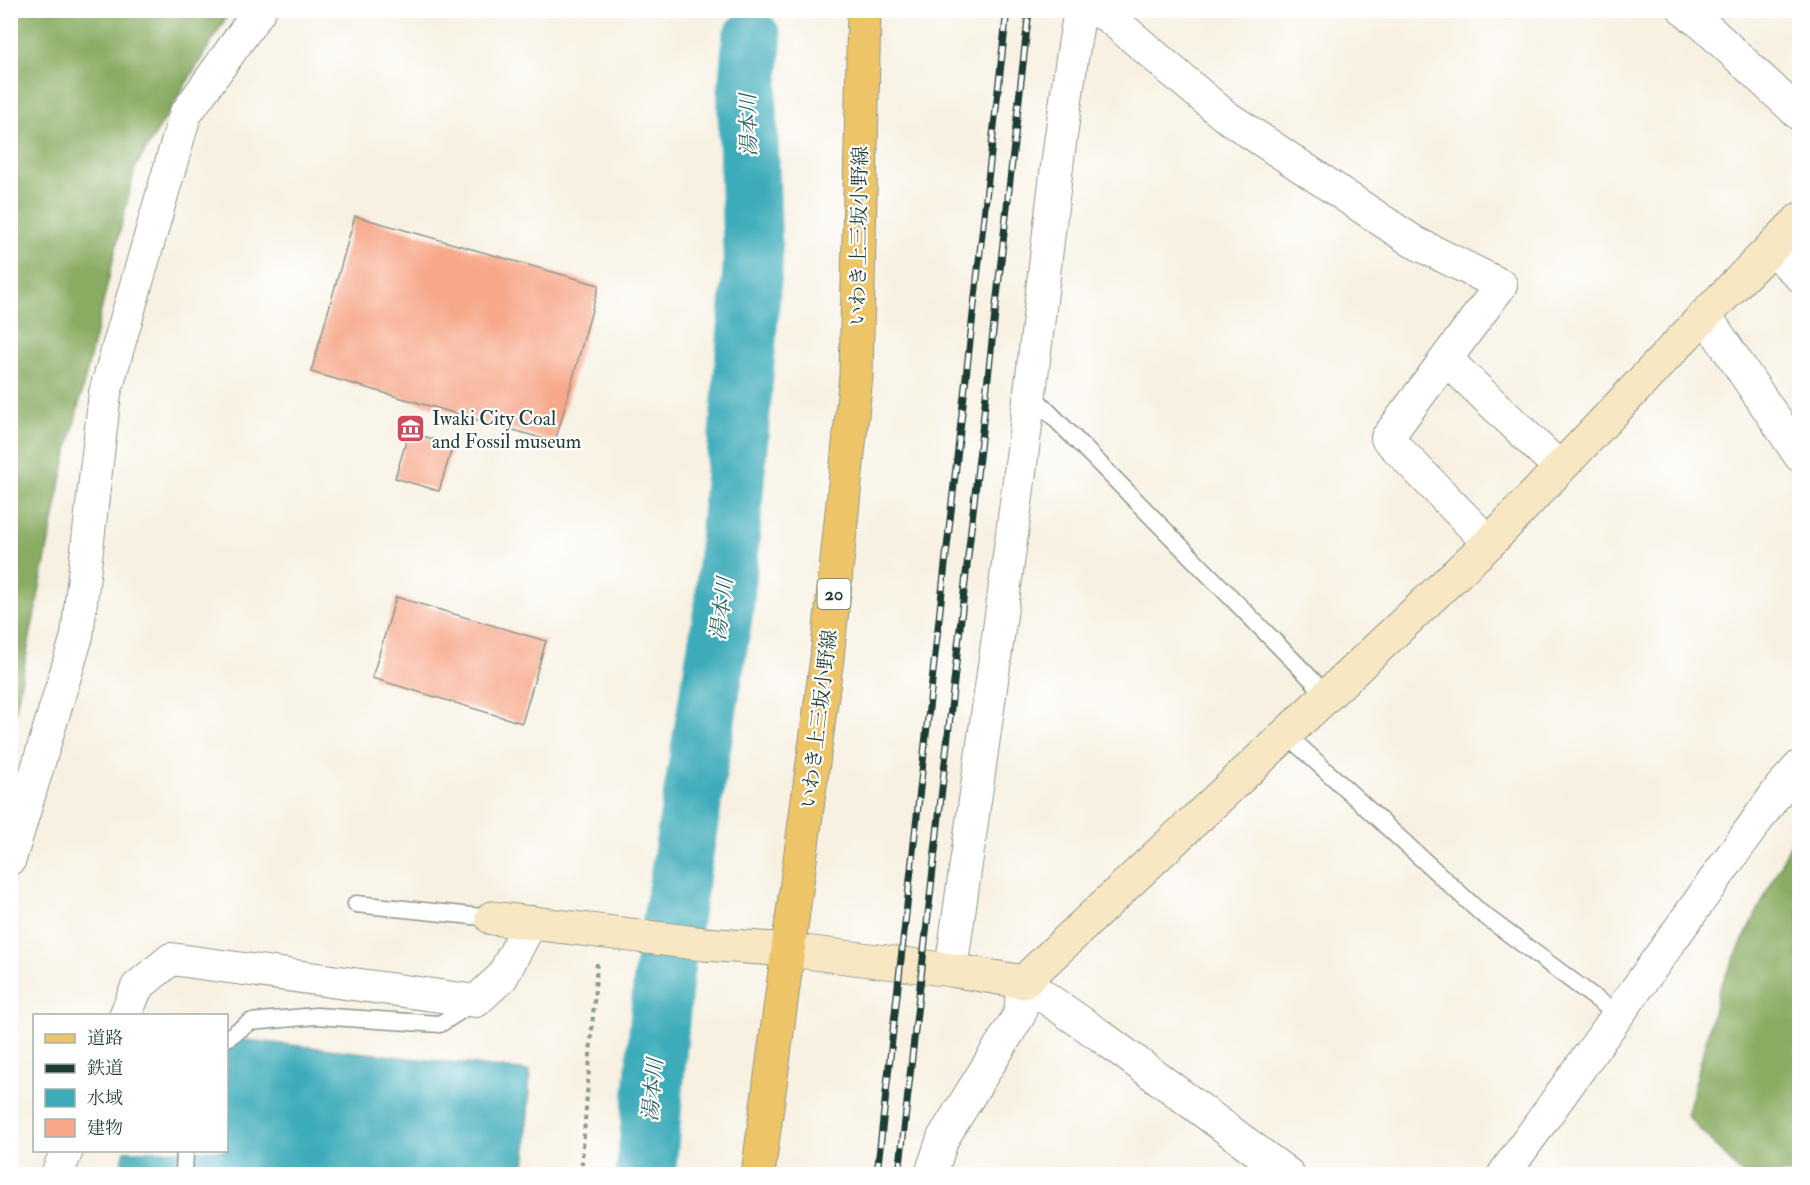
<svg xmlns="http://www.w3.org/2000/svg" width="1810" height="1185" font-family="'IM FELL Double Pica','Noto Serif JP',serif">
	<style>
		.forest { fill: #89ac62; stroke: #54744b; stroke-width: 1.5 }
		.water { fill: #3dacba; stroke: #2e7477; stroke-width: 1.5 }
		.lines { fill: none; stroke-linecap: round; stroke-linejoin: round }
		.stream { stroke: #3dacba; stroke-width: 10 }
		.river { stroke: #3dacba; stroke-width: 60 }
		.building { fill: #f7a88a }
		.lane-casing { stroke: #8c978b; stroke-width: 19 }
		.street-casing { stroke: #8c978b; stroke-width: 34 }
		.secondary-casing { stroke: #8c978b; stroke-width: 35 }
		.primary-casing { stroke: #8c978b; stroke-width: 35 }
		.path { stroke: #8c978b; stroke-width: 4; stroke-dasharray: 4.5 4.5; stroke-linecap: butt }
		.lane { stroke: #fff; stroke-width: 16 }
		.street { stroke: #fff; stroke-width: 32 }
		.secondary { stroke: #f8e7c3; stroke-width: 33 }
		.primary { stroke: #eec469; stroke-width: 33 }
		.rail-casing { stroke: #1f3d34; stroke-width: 7 }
		.rail { stroke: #fff; stroke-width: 4.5; stroke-dasharray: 14; stroke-linecap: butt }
		.labels { text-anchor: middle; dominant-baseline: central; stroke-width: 4.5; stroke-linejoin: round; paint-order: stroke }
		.shield { fill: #fff; stroke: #627771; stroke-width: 1.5 }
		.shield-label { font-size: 18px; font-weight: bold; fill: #1f3d34 }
		.street-label { font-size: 20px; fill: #1f3d34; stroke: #fff }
		.poi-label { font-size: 20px; fill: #1f3d34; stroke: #fff; text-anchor: start }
		.water-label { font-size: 21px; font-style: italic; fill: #2a6463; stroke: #fff }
	</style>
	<rect width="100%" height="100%" fill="#fff"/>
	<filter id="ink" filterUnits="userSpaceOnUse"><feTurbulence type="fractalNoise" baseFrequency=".0167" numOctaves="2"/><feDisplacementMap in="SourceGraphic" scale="12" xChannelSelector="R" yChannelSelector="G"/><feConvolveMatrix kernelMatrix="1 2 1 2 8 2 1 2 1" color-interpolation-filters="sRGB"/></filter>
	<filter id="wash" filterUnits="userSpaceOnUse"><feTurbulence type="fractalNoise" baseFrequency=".008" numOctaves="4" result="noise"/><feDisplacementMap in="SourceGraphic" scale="24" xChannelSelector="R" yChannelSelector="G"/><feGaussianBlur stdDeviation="1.35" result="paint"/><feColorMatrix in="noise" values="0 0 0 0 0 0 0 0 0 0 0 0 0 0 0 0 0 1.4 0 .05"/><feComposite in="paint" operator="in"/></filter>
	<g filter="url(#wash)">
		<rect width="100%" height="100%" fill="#f8f1e2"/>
		<path class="forest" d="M 11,11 L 230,11 L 135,168 L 63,471 L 13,723 L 11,724 Z
			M 1799,832 L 1799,1174 L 1742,1174 L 1687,1116 L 1719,989 L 1796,833 Z"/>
		<path class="water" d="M 227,1038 L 530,1071 L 525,1174 L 119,1174 L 125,1151 L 226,1150 Z"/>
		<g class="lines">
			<path class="stream" d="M 628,1101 L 652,1099"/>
			<path class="river" d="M 646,1174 L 664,972 L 724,607 L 753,263 L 747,98 L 752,40"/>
		</g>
		<g id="blocks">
			<path class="building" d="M 355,216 L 599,285 L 555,442 L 311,372 Z
				M 409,432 L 453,445 L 439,491 L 395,478 Z
				M 396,597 L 546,641 L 522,723 L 372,678 Z"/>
		</g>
	</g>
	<g filter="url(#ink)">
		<use href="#blocks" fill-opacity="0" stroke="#8c978b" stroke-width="1.5"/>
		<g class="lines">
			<defs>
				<path id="lane" d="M 1030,393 L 1327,695
					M 1286,734 L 1481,913 L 1618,1015
					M 356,904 L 492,918
					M 226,1039 L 250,1022 L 316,1016 L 440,1024 L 473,1003
					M 184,1174 L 185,1150"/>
				<path id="street" d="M 1095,10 L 1109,17 L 1224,115 L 1414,242 L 1501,285 L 1387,438 L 1489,543
					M 1684,10 L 1705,26 L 1800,115
					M 1771,248 L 1800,276
					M 1705,315 L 1800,456
					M 1446,359 L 1560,468
					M 10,859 L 77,636 L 105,393 L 185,115 L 260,10
					M 951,970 C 978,777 1007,585 1030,392 C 1046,264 1058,137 1080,10
					M 125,1016 L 137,987 L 171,959 L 476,1001 L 502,977 L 531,922
					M 57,1174 L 67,1150
					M 931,1174 L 943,1138 L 1020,1014 L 1023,982 L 1101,1036 L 1288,1174
					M 1504,1174 L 1781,787 L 1800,766"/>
				<path id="secondary" d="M 492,918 L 704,944 L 789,950 L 951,970 L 1023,982 L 1489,543 L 1705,315 L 1800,219"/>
				<path id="primary" d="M 758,1174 L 827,658 L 856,376 L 864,10"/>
			</defs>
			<use href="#lane" class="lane-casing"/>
			<use href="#street" class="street-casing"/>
			<use href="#secondary" class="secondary-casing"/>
			<use href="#primary" class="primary-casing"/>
			<path class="path" d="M 581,1174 L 597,963"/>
			<use href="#lane" class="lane"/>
			<use href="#street" class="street"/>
			<use href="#secondary" class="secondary"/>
			<use href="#primary" class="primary"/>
			<defs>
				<path id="rail" d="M 877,1174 L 1007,10
					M 899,1174 L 1029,10"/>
			</defs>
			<use href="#rail" class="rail-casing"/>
			<use href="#rail" class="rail"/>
		</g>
	</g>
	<defs>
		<symbol id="museum-square" viewBox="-11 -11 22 22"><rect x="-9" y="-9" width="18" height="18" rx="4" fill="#d1495b" stroke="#fff"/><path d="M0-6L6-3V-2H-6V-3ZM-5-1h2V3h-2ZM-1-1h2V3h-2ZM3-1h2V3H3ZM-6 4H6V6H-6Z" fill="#fff"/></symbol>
	</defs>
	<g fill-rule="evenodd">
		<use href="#museum-square" x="394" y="412" width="33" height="33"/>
	</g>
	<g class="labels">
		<rect class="shield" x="817.5" y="579" width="33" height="30" rx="4.5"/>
		<g class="shield-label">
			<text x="834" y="594">20</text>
		</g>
		<g class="street-label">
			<text transform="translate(859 236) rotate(-89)">いわき上三坂小野線</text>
			<text transform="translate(819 719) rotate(-83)">いわき上三坂小野線</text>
		</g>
		<g class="poi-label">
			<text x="432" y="418">Iwaki City Coal<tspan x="432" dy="23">and Fossil museum</tspan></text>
		</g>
		<g class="water-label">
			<text transform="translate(749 125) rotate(-91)">湯本川</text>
			<text transform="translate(722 609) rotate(-83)">湯本川</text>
			<text transform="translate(653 1090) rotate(-85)">湯本川</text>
		</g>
	</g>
	<rect width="1810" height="1185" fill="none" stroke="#fff" stroke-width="36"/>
	<rect x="33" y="1014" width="195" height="138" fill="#ffffff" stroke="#a5b1ae" stroke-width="1.5"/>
	<rect x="45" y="1034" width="30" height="9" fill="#eec469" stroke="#a5b1ae" stroke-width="1.5"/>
	<text x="87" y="1044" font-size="18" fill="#1f3d34">道路</text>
	<rect x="45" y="1064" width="30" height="9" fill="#1f3d34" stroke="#a5b1ae" stroke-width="1.5"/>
	<text x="87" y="1074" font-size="18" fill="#1f3d34">鉄道</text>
	<rect x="45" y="1089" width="30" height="18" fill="#3dacba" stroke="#a5b1ae" stroke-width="1.5"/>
	<text x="87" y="1104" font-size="18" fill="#1f3d34">水域</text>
	<rect x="45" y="1119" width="30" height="18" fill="#f7a88a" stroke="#a5b1ae" stroke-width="1.5"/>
	<text x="87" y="1134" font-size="18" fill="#1f3d34">建物</text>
</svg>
